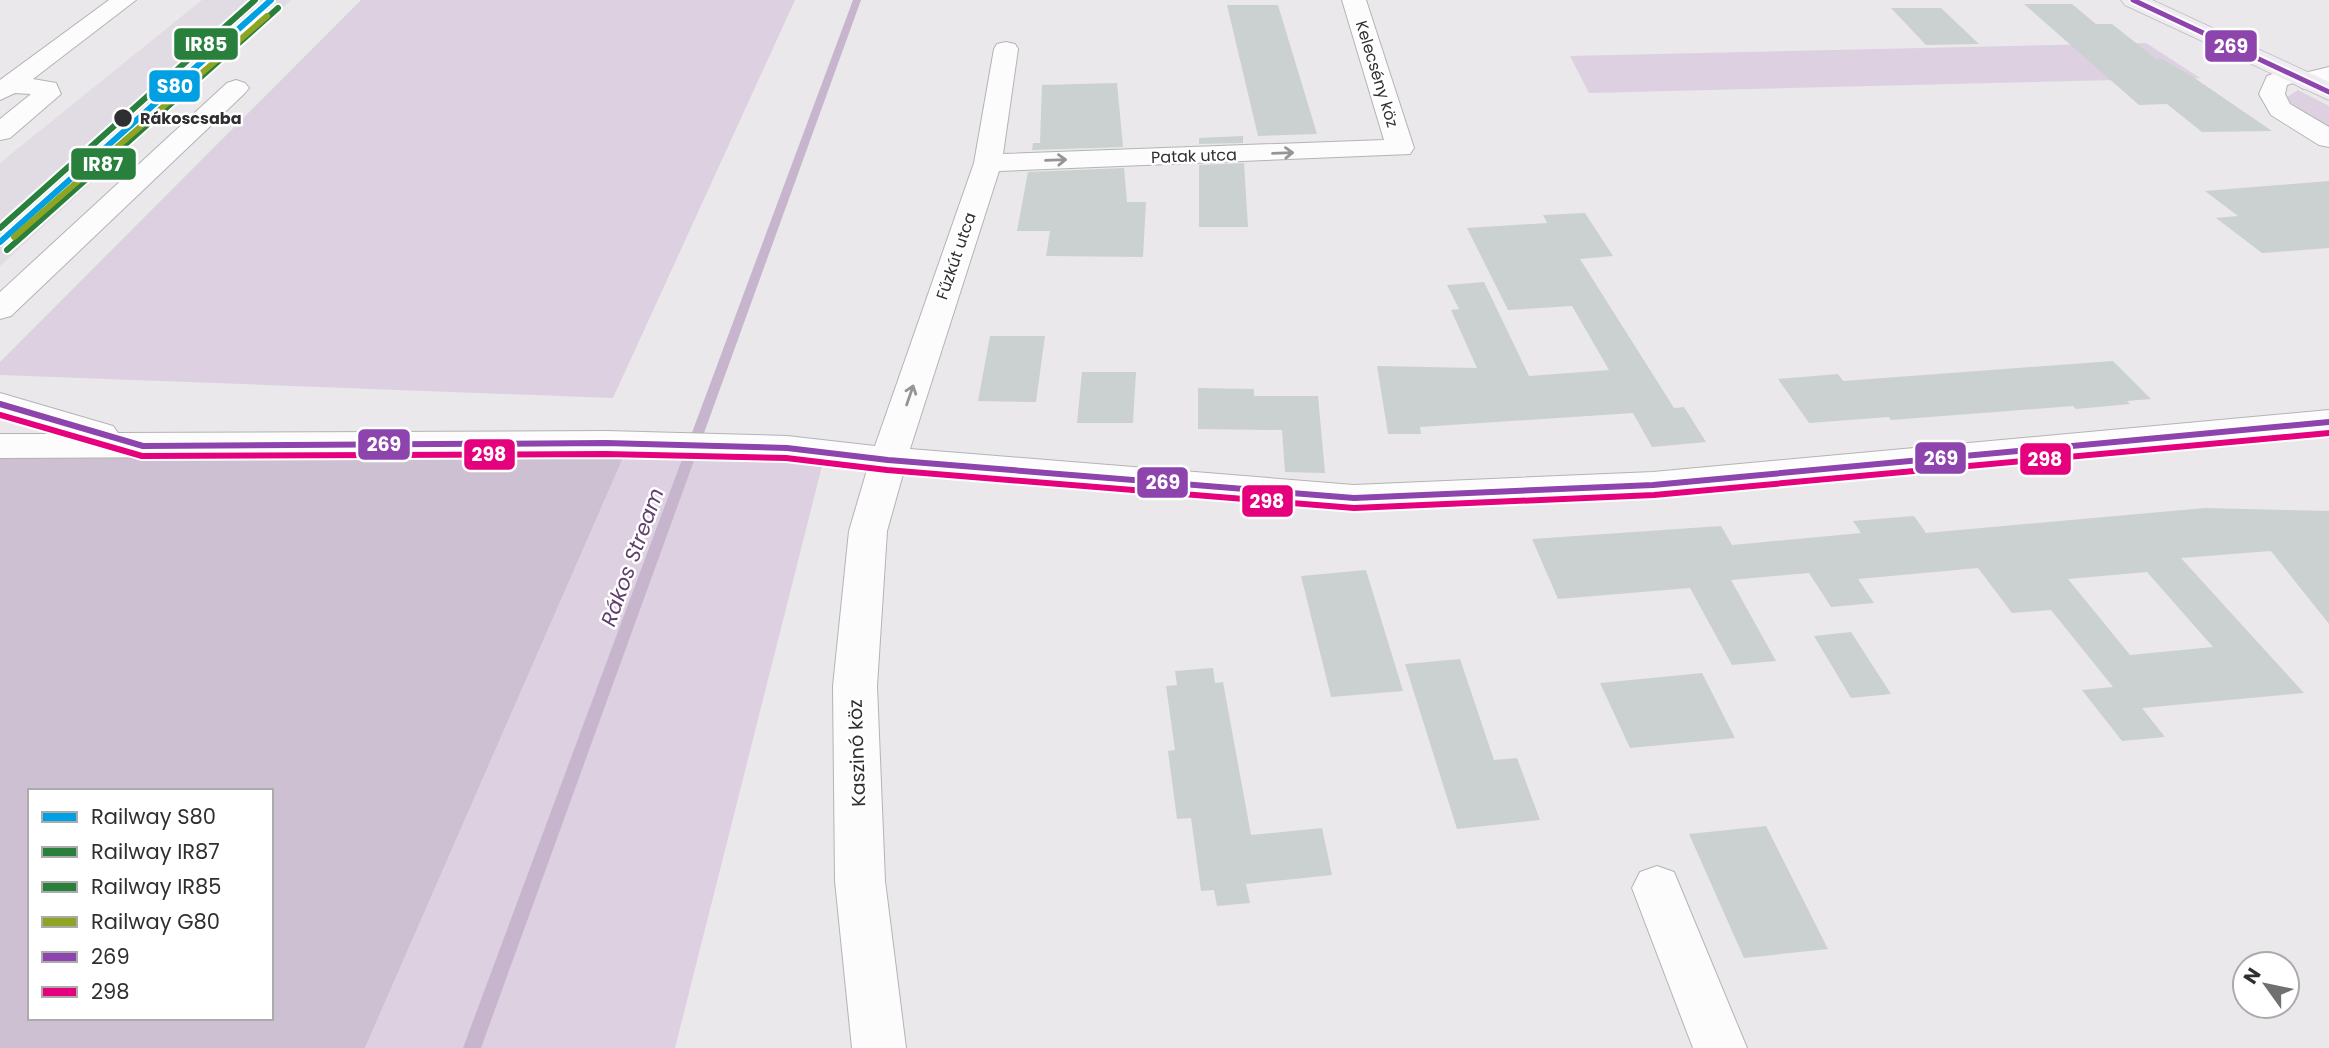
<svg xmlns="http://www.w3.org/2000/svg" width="2329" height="1048" font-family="Poppins,sans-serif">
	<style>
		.built { fill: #e1dbe3 }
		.green { fill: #dcd0e1 }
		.forest { fill: #cec0d3; fill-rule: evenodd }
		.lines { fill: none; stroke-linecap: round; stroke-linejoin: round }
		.stream { fill: #c6b5cc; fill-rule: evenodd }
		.building { fill: #cad1d0; fill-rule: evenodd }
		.minor-casing { stroke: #b4b3b5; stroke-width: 2 }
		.major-casing { stroke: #c6c5c6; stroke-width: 2 }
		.minor { fill: #fcfcfc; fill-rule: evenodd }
		.major { fill: #efebf1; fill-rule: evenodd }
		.bus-1-far1-casing { stroke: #fff; stroke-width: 9 }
		.bus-1-casing { stroke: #fff; stroke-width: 10 }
		.bus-2-casing { stroke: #fff; stroke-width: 10 }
		.bus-1-far1 { stroke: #8e44ad; stroke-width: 5 }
		.bus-1 { stroke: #8e44ad; stroke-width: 6 }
		.bus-2 { stroke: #e5007d; stroke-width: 6 }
		.rail-1-casing { stroke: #fff; stroke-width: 10 }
		.rail-2-casing { stroke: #fff; stroke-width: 10 }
		.rail-3-casing { stroke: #fff; stroke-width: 10 }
		.rail-4-casing { stroke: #fff; stroke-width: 10 }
		.rail-1 { stroke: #00a0e3; stroke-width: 6 }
		.rail-2 { stroke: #29803c; stroke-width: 6 }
		.rail-3 { stroke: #29803c; stroke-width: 6 }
		.rail-4 { stroke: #90a423; stroke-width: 6 }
		.oneway { stroke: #969596 }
		.stop-dot { fill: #2f2e30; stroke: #fff; stroke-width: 2.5 }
		.labels { text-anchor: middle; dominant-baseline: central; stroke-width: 5; stroke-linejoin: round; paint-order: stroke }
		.far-street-label { font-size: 16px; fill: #2f2e30; stroke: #fff }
		.far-stop-label { font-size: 16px; font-weight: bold; fill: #2f2e30; stroke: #fff; text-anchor: start }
		.street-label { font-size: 19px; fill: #2f2e30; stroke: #fff }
		.water-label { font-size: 21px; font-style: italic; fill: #603f6c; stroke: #fff }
		.line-badge { stroke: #fff; stroke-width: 2.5 }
		.badge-label { font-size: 19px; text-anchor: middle; font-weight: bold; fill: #fff }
	</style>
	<rect width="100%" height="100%" fill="#eae8eb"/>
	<path class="built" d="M 202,0 L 291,0 L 0,266 L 0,163 Z"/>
	<path class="green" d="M 361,0 L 795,0 L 613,398 L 0,375 L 0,362 Z
		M 2146,43 L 2200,78 L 1589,93 L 1570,56 Z
		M 2298,90 L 2329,106 L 2329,130 L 2294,108 L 2287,97 Z
		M 626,451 L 823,462 L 675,1048 L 365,1048 Z"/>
	<path class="forest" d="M 626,451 L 365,1048 L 0,1048 L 0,458 ZM 30,791 L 271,791 L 271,1018 L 30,1018 Z"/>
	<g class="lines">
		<path class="stream" d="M 853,0 L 861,0 L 481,1048 L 463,1048 Z"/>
	</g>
	<path class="building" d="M 2024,4 L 2072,4 L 2096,24 L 2112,24 L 2156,59 L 2162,59 L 2196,79 L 2272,131 L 2202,132 L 2167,104 L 2139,105 Z
		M 1227,5 L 1278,5 L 1317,134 L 1258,136 Z
		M 1891,8 L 1941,8 L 1979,44 L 1926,45 Z
		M 1117,83 L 1123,147 L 1032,150 L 1033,143 L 1040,143 L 1042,85 Z
		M 1243,136 L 1243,143 L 1199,144 L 1199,138 Z
		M 1244,163 L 1248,227 L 1199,227 L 1199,165 Z
		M 1124,168 L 1127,202 L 1146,202 L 1143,257 L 1046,256 L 1050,231 L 1017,231 L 1028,172 Z
		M 2329,181 L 2329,248 L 2262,253 L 2216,218 L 2238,216 L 2205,191 Z
		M 1585,213 L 1613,256 L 1580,259 L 1674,408 L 1684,407 L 1706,442 L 1652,447 L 1633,413 L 1420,427 L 1421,434 L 1388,434 L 1377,366 L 1477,368 L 1451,310 L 1459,309 L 1447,285 L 1484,282 L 1529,376 L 1609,370 L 1572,306 L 1508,310 L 1467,228 L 1547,223 L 1543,215 Z
		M 990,336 L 1045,336 L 1036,402 L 978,401 Z
		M 2113,361 L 2151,399 L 2127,401 L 2130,404 L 2076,409 L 2073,406 L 1891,420 L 1889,417 L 1809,423 L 1778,379 L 1838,374 L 1843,381 Z
		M 1082,372 L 1136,372 L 1133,423 L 1077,423 Z
		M 1198,388 L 1254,389 L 1254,396 L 1318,396 L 1325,473 L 1285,472 L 1282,430 L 1198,429 Z
		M 2205,508 L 2329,511 L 2329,624 L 2271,551 L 2181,558 L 2304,693 L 2142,708 L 2165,737 L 2122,741 L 2082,690 L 2113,687 L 2051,610 L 2012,613 L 1978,568 L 1858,579 L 1874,603 L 1831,607 L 1809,573 L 1731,580 L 1776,661 L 1732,665 L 1690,588 L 1558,599 L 1532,539 L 1721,526 L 1732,545 L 1861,533 L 1853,521 L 1914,516 L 1926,533 ZM 2147,572 L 2213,647 L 2130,655 L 2068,579 Z
		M 1366,570 L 1403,691 L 1331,697 L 1301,576 Z
		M 1851,632 L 1891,694 L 1851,698 L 1814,636 Z
		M 1460,659 L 1494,760 L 1517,758 L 1540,820 L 1457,829 L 1405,664 Z
		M 1213,668 L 1215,683 L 1223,682 L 1251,835 L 1322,828 L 1332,875 L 1246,884 L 1250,903 L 1217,906 L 1214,890 L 1201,891 L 1191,818 L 1177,819 L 1168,751 L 1175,750 L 1166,686 L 1177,685 L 1175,671 Z
		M 1702,673 L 1735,738 L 1630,748 L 1600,683 Z
		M 1766,826 L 1828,949 L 1744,958 L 1689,834 Z"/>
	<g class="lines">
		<defs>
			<path id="minor" d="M 109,0 L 136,0 L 33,79 L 56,83 L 61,94 L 10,138 L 0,140 L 0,119 L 31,94 L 15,93 L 0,100 L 0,80 Z
				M 1342,0 L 1366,0 L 1414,148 L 1410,154 L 999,171 L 910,449 L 1354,485 L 1653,472 L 2329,410 L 2329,434 L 1653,498 L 1354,511 L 903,474 L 887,531 L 877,686 L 885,881 L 906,1048 L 852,1048 L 835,881 L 833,686 L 849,531 L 867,470 L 787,460 L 606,455 L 0,458 L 0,434 L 59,434 L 0,416 L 0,393 L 113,426 L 118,433 L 606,431 L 787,436 L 875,446 L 974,163 L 994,49 L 997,44 L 1006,42 L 1015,44 L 1018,49 L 1003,154 L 1384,140 Z
				M 2292,67 L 2301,70 L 2304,73 L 2329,67 L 2329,83 L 2304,89 L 2293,83 L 2287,85 L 2285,94 L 2290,104 L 2329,127 L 2329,147 L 2319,145 L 2271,115 L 2259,94 L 2267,76 Z
				M 236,80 L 245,83 L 249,88 L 245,93 L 11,316 L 0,319 L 0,292 L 227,83 Z
				M 1657,866 L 1674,872 L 1747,1048 L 1693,1048 L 1632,888 L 1640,872 Z"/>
			<path id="major" d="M 2121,0 L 2152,0 L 2329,82 L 2329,100 L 2125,5 Z"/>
		</defs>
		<use href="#minor" class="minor-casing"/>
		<use href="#major" class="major-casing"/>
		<use href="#minor" class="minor"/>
		<use href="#major" class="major"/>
		<defs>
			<path id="bus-1-far1" d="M 2133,0 L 2329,92"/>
			<path id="bus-1" d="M 0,404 L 143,446 L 606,443 L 787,448 L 888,460 L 1354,498 L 1653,485 L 2329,422"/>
			<path id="bus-2" d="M 0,415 L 142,456 L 606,454 L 786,458 L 887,470 L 1354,508 L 1654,495 L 2329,433"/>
		</defs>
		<use href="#bus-1-far1" class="bus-1-far1-casing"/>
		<use href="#bus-1" class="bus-1-casing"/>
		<use href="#bus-2" class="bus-2-casing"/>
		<use href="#bus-1-far1" class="bus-1-far1"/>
		<use href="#bus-1" class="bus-1"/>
		<use href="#bus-2" class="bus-2"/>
		<defs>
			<path id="rail-1" d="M 0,242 L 271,0"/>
			<path id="rail-2" d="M 7,250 L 278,8"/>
			<path id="rail-3" d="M 0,228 L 255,0"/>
			<path id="rail-4" d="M 14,237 L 267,16"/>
		</defs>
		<use href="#rail-1" class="rail-1-casing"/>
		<use href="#rail-2" class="rail-2-casing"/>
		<use href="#rail-3" class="rail-3-casing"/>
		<use href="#rail-4" class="rail-4-casing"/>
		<use href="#rail-1" class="rail-1"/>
		<use href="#rail-2" class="rail-2"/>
		<use href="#rail-3" class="rail-3"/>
		<use href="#rail-4" class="rail-4"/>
	</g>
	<defs><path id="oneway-shaft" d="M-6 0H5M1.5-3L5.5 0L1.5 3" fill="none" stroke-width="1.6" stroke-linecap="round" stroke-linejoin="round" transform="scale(1.75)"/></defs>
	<g class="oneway">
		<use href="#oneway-shaft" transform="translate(1283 153) rotate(-2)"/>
		<use href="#oneway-shaft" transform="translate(1056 160) rotate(-2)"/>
		<use href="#oneway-shaft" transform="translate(910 395) rotate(-71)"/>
	</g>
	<circle class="stop-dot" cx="123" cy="118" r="10"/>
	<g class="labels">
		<g class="far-street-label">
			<text transform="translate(1377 74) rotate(73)">Kelecsény köz</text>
			<text transform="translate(1194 156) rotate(-2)">Patak utca</text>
			<text transform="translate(956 256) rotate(-71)">Fűzkút utca</text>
		</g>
		<g class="far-stop-label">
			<text x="140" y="118">Rákoscsaba</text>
		</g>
		<g class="street-label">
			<text transform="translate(857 753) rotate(-92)">Kaszinó köz</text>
		</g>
		<g class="water-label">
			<text transform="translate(632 557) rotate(-70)">Rákos Stream</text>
		</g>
	</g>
	<g class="line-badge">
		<rect x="173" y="27" width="66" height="34" rx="7" fill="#29803c"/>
		<rect x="2204" y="29" width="54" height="34" rx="7" fill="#8e44ad"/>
		<rect x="148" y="69" width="53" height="34" rx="7" fill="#00a0e3"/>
		<rect x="70" y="147" width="67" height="34" rx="7" fill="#29803c"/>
		<rect x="357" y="428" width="54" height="33" rx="7" fill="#8e44ad"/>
		<rect x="463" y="438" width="53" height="33" rx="7" fill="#e5007d"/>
		<rect x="1914" y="441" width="53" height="34" rx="7" fill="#8e44ad"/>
		<rect x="2019" y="442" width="53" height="34" rx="7" fill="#e5007d"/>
		<rect x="1136" y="466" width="53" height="33" rx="7" fill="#8e44ad"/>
		<rect x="1241" y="484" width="53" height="34" rx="7" fill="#e5007d"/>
	</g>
	<g class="badge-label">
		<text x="206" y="51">IR85</text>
		<text x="2231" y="53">269</text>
		<text x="175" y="93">S80</text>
		<text x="103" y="171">IR87</text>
		<text x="384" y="451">269</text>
		<text x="489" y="461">298</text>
		<text x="1941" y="465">269</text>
		<text x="2045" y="466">298</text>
		<text x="1163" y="489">269</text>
		<text x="1267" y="508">298</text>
	</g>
	<rect x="28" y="789" width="245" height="231" fill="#ffffff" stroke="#acabac" stroke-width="2"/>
	<rect x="42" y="812" width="35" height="10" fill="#00a0e3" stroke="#acabac" stroke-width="2"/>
	<text x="91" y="824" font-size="21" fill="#2f2e30">Railway S80</text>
	<rect x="42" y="847" width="35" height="10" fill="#29803c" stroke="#acabac" stroke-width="2"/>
	<text x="91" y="859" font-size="21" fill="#2f2e30">Railway IR87</text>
	<rect x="42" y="882" width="35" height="10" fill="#29803c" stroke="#acabac" stroke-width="2"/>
	<text x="91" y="894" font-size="21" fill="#2f2e30">Railway IR85</text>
	<rect x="42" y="917" width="35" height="10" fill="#90a423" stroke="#acabac" stroke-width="2"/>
	<text x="91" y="929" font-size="21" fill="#2f2e30">Railway G80</text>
	<rect x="42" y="952" width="35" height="10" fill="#8e44ad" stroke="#acabac" stroke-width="2"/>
	<text x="91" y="964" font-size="21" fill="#2f2e30">269</text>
	<rect x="42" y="987" width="35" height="10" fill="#e5007d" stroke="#acabac" stroke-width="2"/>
	<text x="91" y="999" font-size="21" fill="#2f2e30">298</text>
	<g transform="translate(2266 985) rotate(303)"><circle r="33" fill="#ffffff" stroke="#acabac" stroke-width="2"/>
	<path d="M0-5L12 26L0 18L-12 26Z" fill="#706f71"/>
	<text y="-10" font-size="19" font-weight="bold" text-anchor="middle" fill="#2f2e30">N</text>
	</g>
</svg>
